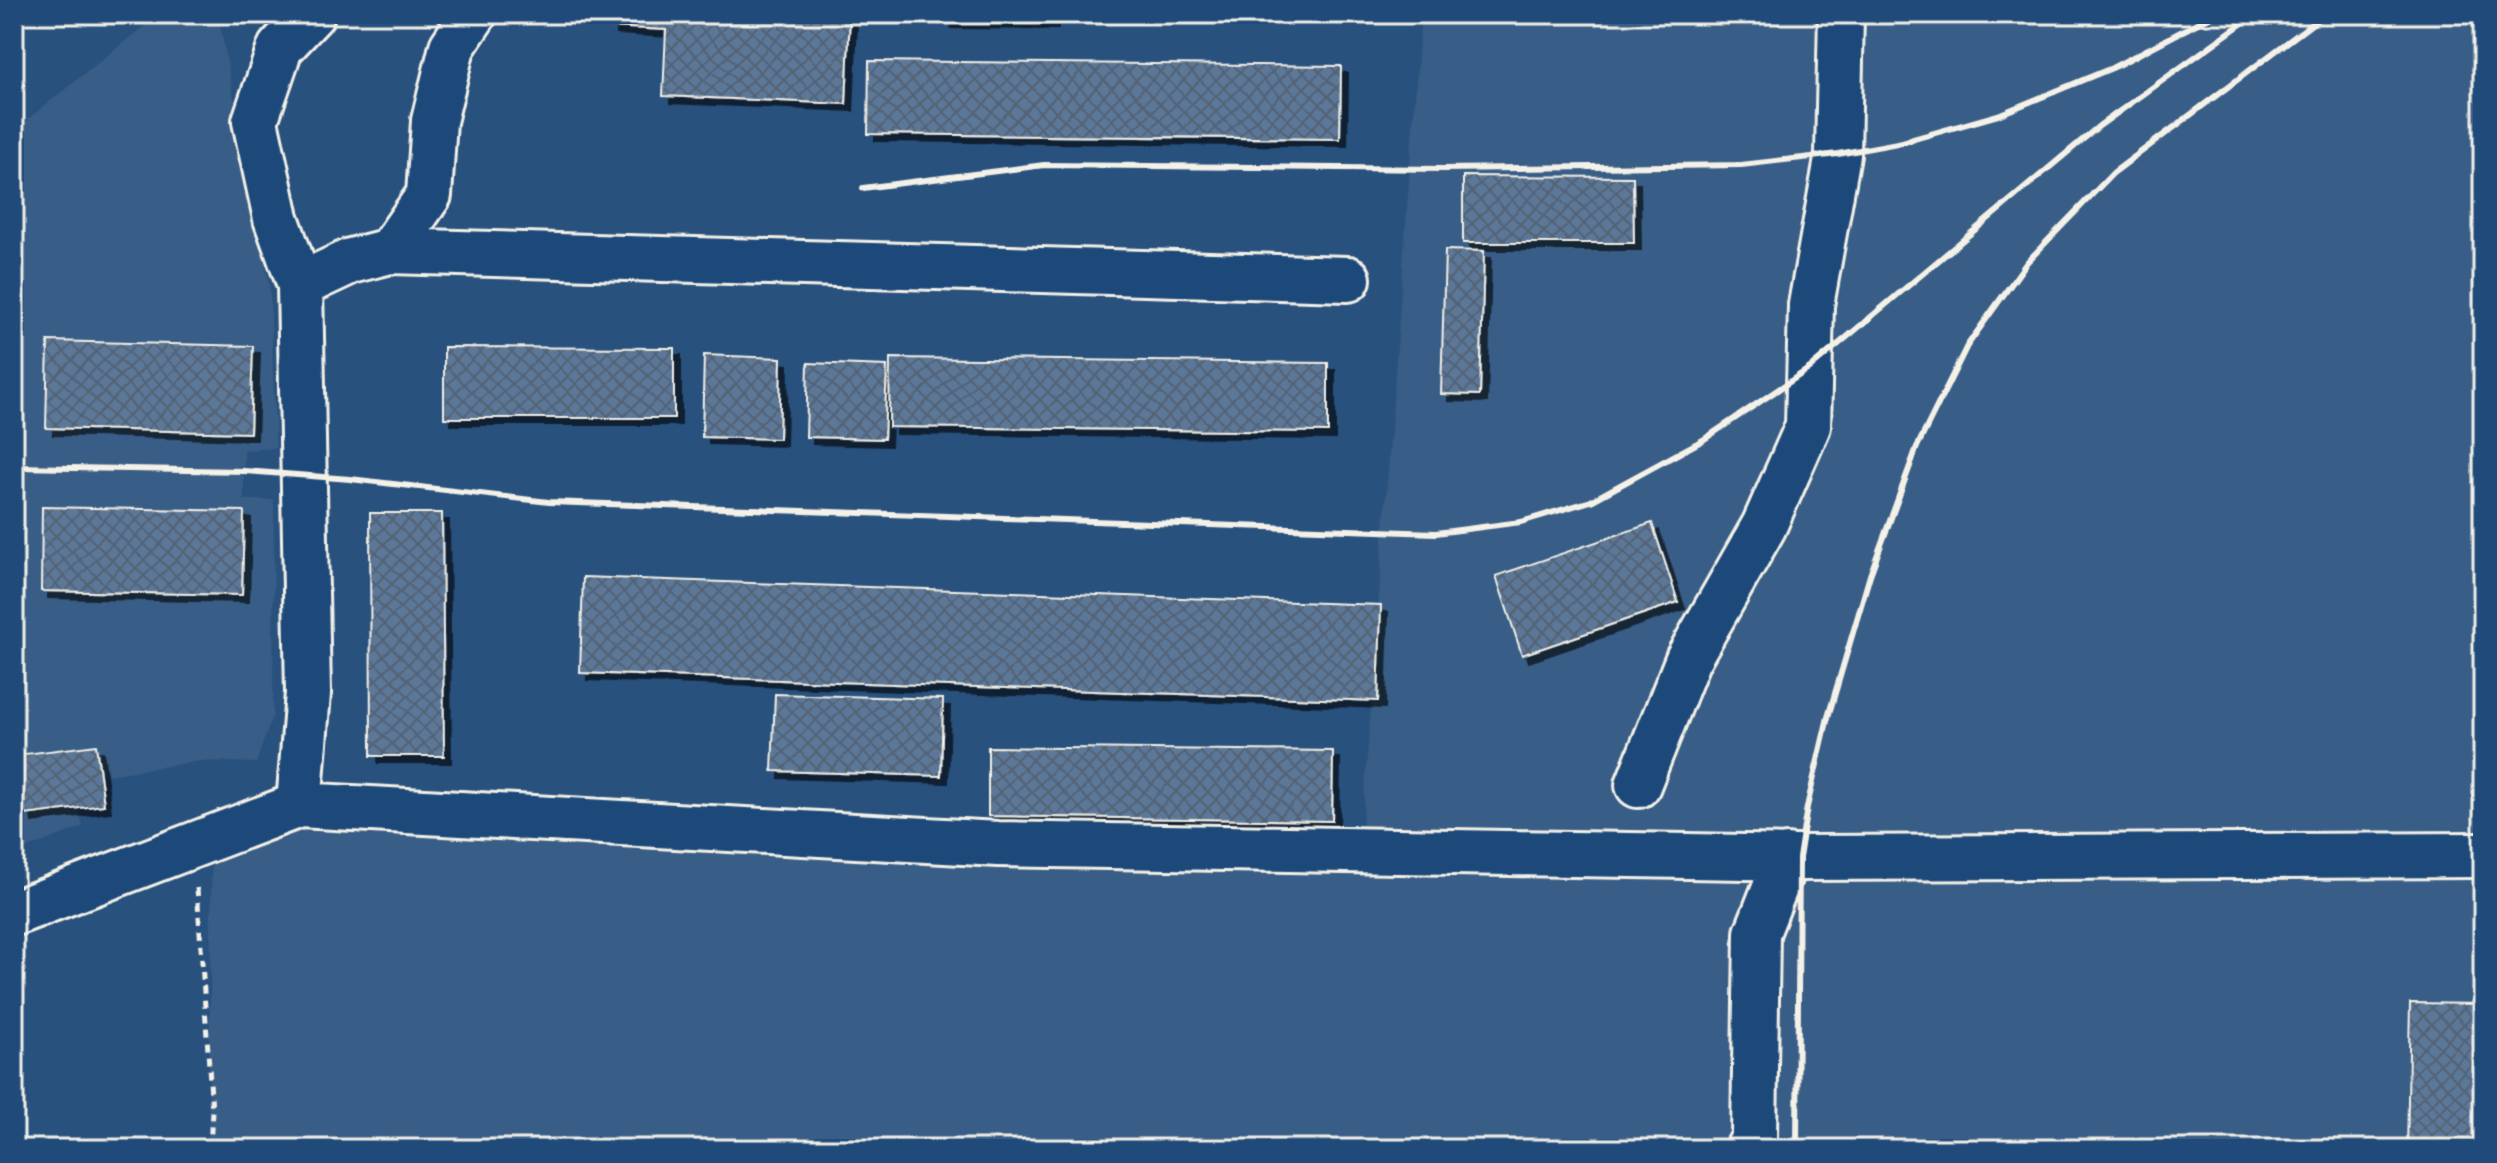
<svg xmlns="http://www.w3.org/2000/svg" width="2497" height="1163" font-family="'Balsamiq Sans',sans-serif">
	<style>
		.built { fill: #375d86 }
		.building { fill: url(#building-cross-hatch); stroke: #f4f1e8; stroke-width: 2; filter: url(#shadow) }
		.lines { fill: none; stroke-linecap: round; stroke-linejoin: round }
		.minor-casing { stroke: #f4f1e8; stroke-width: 50 }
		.path { stroke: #f4f1e8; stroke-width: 5; stroke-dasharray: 8 6; stroke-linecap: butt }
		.minor { stroke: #1f4a7a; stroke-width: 44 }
		.rail { stroke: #f4f1e8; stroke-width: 6 }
	</style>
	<defs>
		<pattern id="building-cross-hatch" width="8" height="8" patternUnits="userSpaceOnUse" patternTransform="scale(2)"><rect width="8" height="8" fill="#5b7899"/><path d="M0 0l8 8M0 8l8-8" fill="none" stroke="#536274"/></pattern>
		<filter id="shadow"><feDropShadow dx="7" dy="7" stdDeviation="0" flood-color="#0009"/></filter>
	</defs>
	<rect width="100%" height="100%" fill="#28517e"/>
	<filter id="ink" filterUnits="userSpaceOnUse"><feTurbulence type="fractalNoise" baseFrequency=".0125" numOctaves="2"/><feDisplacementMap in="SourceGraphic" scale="16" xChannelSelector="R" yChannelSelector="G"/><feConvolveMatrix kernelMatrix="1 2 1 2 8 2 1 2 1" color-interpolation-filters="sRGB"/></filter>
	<g filter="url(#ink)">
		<path class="built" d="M 159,14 L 218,14 L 270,289 L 276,448 L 244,450 L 244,500 L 274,500 L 273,714 L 256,763 L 201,761 L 101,776 L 104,805 L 79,808 L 83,827 L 14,853 L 14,130 Z
			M 1421,14 L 2483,14 L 2483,1149 L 208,1149 L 212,836 L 299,805 L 1361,842 Z"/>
		<path class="building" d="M 611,14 L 850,14 L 846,104 L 663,96 L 666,30 L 610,27 Z
			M 944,14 L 1051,14 L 1051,22 L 944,21 Z
			M 869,61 L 1341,66 L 1340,139 L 868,134 Z
			M 1463,176 L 1633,177 L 1634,243 L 1463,243 Z
			M 1445,250 L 1484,251 L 1480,395 L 1441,394 Z
			M 48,341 L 253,346 L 250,433 L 46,428 Z
			M 444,347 L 674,348 L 674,418 L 444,418 Z
			M 704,355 L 781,358 L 779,439 L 702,437 Z
			M 890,358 L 1328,363 L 1328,432 L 889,427 Z
			M 808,363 L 887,366 L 884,439 L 806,437 Z
			M 42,507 L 244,511 L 242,595 L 41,591 Z
			M 370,513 L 442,513 L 444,756 L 371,756 Z
			M 1652,523 L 1678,602 L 1522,655 L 1496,576 Z
			M 583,577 L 1381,605 L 1378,701 L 580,673 Z
			M 775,694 L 943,699 L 941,776 L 772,771 Z
			M 96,745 L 104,805 L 25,815 L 17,755 Z
			M 988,747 L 1333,751 L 1332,821 L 988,816 Z
			M 2410,1003 L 2483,1004 L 2483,1149 L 2407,1149 Z"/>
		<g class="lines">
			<defs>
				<path id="minor" d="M 390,251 L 429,195 L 434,121 L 452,47 L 474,14
					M 300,285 L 276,218 L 255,121 L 280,48 L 312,14
					M 1638,785 L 1688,659 L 1764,526 L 1808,426 L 1811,305 L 1838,154 L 1841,14
					M 299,805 L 308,693 L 300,285 L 351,261 L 390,251 L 1348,279
					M 14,913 L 299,805 L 998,844 L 1799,858 L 2483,855
					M 1748,1149 L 1754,1137 L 1757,933 L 1787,857"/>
			</defs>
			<use href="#minor" class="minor-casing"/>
			<path class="path" d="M 197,888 L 212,1111 L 210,1149"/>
			<use href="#minor" class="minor"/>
			<path class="rail" d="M 863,188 L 1044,165 L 1444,169 L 1741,165 L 1838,154 L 1903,142 L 1998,115 L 2112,68 L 2215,14
				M 14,467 L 244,471 L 350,479 L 549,502 L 1436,533 L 1521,522 L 1591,501 L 1703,440 L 1810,368 L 2099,126 L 2255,14
				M 1797,1149 L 1799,858 L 1807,807 L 1828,717 L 1870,575 L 1917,447 L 1967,346 L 2027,262 L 2113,173 L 2325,14"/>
		</g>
	</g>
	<rect width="2497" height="1163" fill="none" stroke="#1f4a7a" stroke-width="48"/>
	<rect x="24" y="24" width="2449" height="1115" fill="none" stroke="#f4f1e8" stroke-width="3" filter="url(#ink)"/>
</svg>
